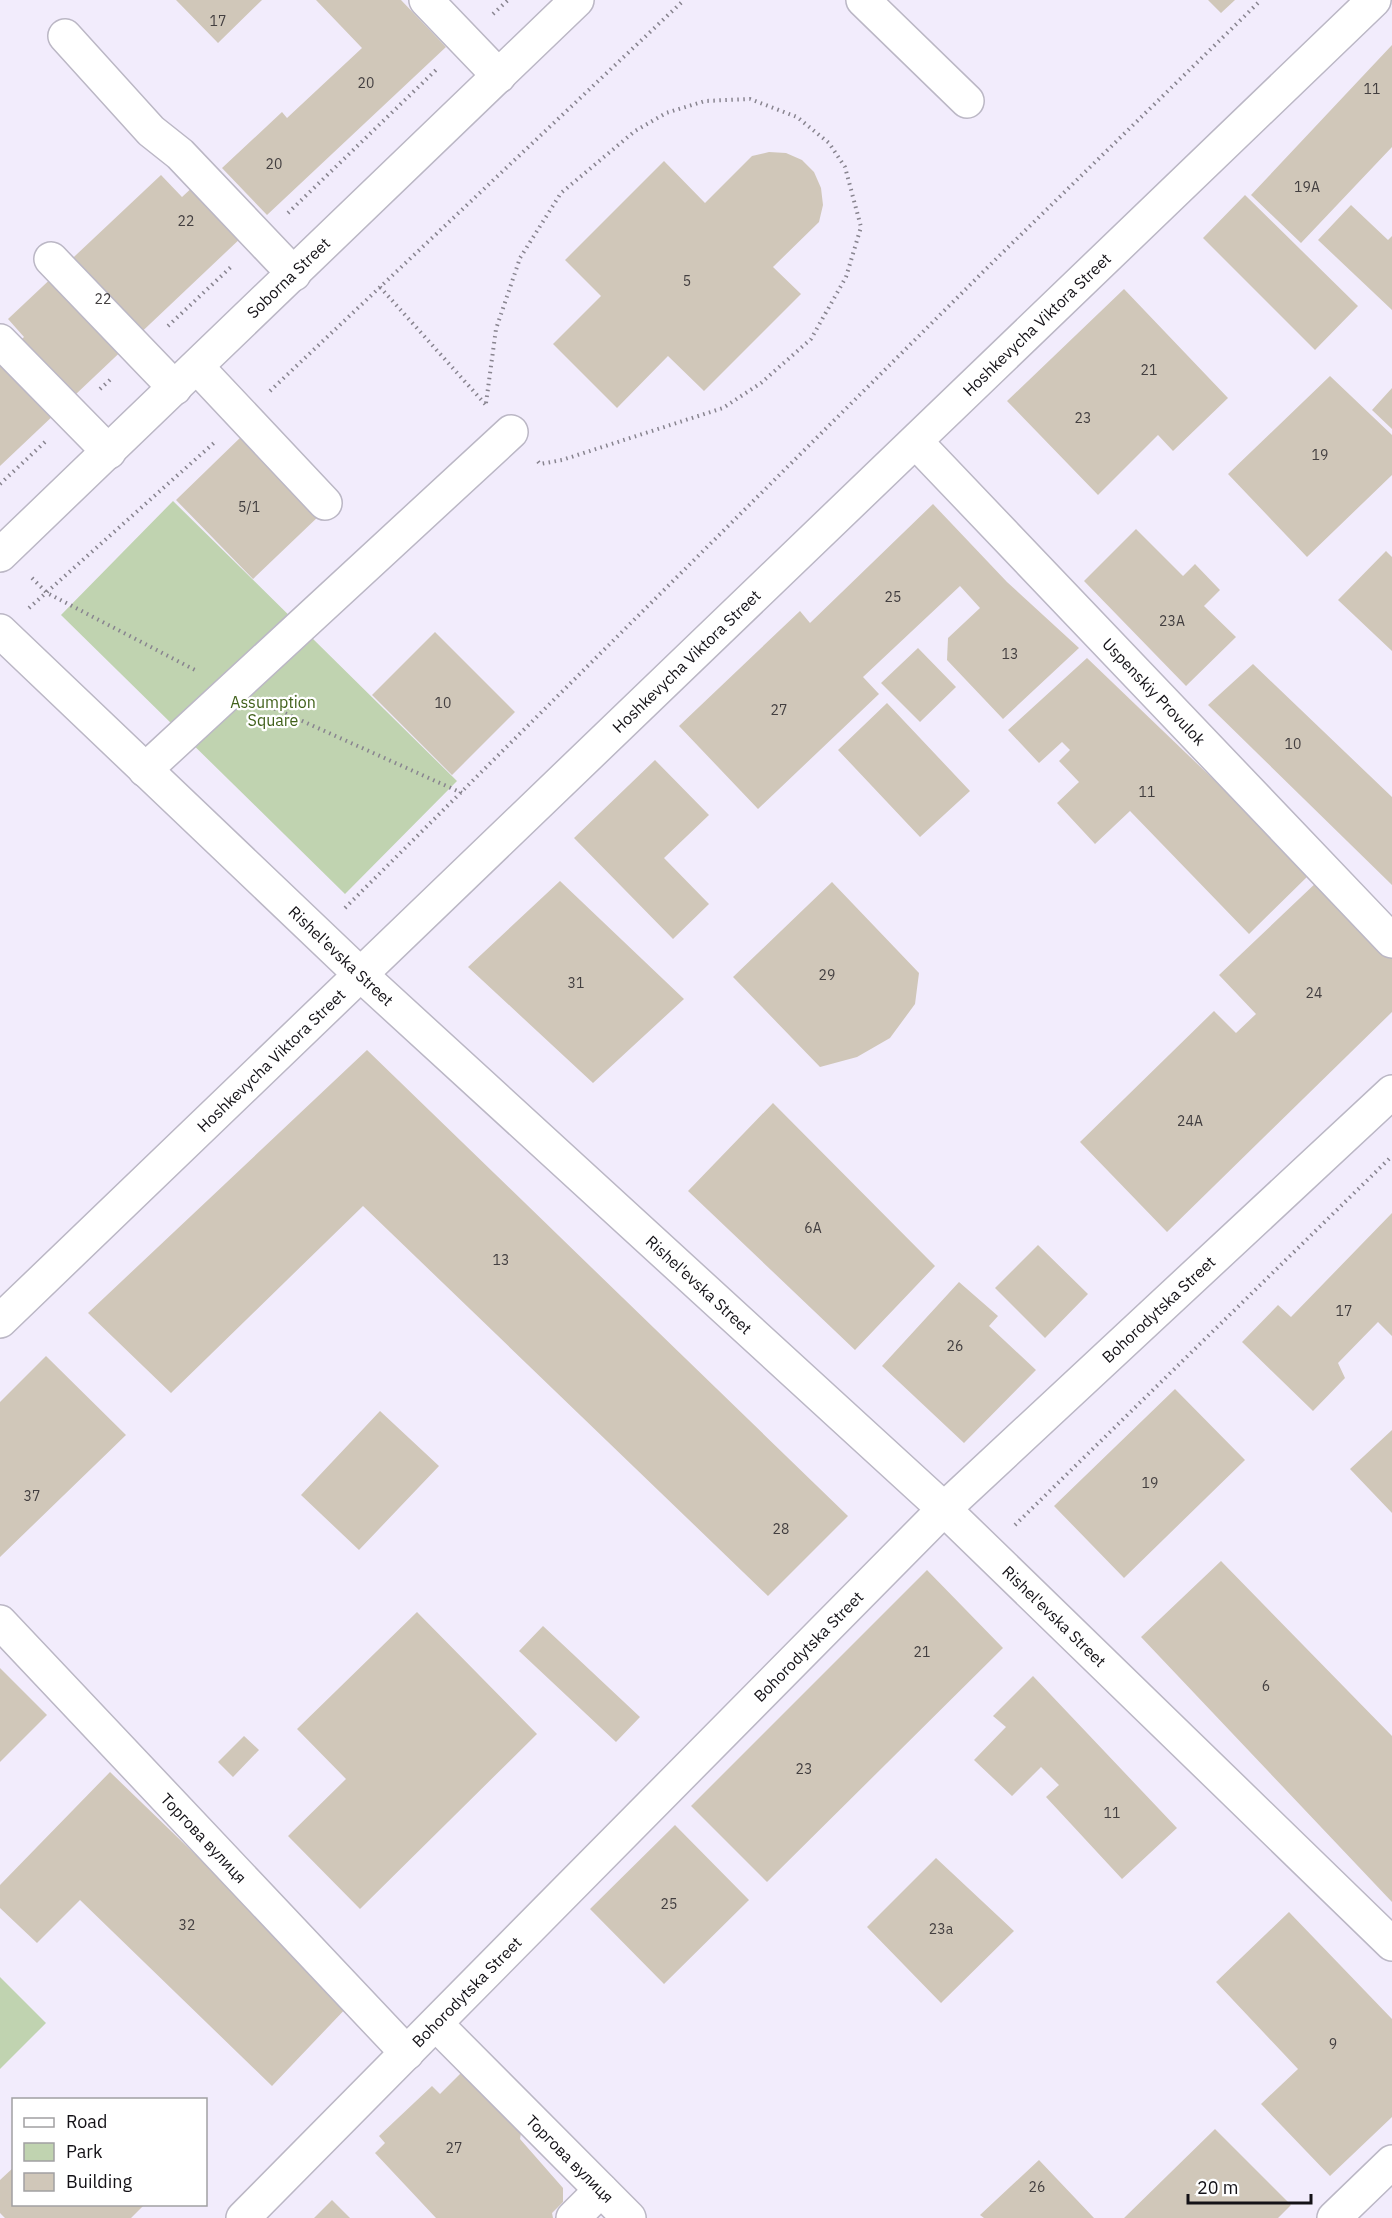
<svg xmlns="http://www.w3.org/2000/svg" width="1392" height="2218" font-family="'IBM Plex Sans',sans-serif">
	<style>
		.green { fill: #c0d3b0 }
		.building { fill: #d0c7b9 }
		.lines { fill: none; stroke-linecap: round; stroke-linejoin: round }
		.minor-casing { stroke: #bbb7c5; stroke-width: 36 }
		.path { stroke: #88848f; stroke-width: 4; stroke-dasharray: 1.5 4.5; stroke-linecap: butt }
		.minor { stroke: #fff; stroke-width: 33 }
		.labels { text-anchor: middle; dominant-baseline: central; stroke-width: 4.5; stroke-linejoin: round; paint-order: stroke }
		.number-label { font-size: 14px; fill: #433f40 }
		.street-label { font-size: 16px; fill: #141217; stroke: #fff }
		.park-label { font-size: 16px; fill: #41611b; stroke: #fff }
	</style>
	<rect width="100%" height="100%" fill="#f2ecfc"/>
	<path class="green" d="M 173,501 L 457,781 L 345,894 L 61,615 Z
		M 0,1977 L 46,2023 L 0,2069 Z"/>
	<path class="building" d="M 176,0 L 262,0 L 218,43 Z
		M 316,0 L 401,0 L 446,47 L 267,215 L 222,168 L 282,112 L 287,118 L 362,48 Z
		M 1208,0 L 1235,0 L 1221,13 Z
		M 1392,45 L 1392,147 L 1301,243 L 1251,195 Z
		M 769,152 L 786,153 L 802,160 L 814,172 L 821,188 L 823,205 L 819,222 L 773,267 L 801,294 L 704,391 L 668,356 L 617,408 L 553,344 L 601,296 L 565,260 L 664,161 L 705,203 L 752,156 Z
		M 161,175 L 182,197 L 196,184 L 244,235 L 0,466 L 0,360 L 24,337 L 8,319 Z
		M 1245,195 L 1358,306 L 1315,350 L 1203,238 Z
		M 1351,205 L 1388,240 L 1392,236 L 1392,310 L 1318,240 Z
		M 1124,289 L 1228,398 L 1173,451 L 1158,435 L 1098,495 L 1007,401 Z
		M 1330,376 L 1392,435 L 1392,475 L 1307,557 L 1228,474 Z
		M 1392,388 L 1392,429 L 1372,410 Z
		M 244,434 L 321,514 L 253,579 L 176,500 Z
		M 933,504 L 1007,582 L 1079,648 L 1003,719 L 947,660 L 948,638 L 980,608 L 960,586 L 863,677 L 879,694 L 758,809 L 679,726 L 800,611 L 810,623 Z
		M 1136,529 L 1183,576 L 1195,564 L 1220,590 L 1204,606 L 1236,637 L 1186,686 L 1084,581 Z
		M 1386,551 L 1392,557 L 1392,651 L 1338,600 Z
		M 435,632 L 515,712 L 452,775 L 372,695 Z
		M 918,648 L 956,687 L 920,722 L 881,683 Z
		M 1087,658 L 1311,873 L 1249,934 L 1130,811 L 1095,844 L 1057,803 L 1079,782 L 1059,761 L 1070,750 L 1062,742 L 1039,763 L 1008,730 Z
		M 1253,664 L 1392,797 L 1392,885 L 1208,705 Z
		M 887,703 L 970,791 L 920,837 L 838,750 Z
		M 655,760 L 709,815 L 664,858 L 709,904 L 673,939 L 574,838 Z
		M 1319,880 L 1392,955 L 1392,1012 L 1167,1232 L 1080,1142 L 1214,1011 L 1236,1033 L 1256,1014 L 1219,975 Z
		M 560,881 L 684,999 L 593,1083 L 468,967 Z
		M 832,882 L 919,973 L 915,1004 L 890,1038 L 857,1057 L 820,1067 L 733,977 Z
		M 367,1050 L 848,1516 L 768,1596 L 363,1206 L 171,1393 L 88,1313 Z
		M 773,1103 L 935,1266 L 855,1350 L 688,1191 Z
		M 1392,1213 L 1392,1336 L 1378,1322 L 1338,1363 L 1345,1378 L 1313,1411 L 1242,1342 L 1278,1305 L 1291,1317 Z
		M 1038,1245 L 1088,1294 L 1045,1338 L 995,1288 Z
		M 959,1282 L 998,1316 L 989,1326 L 1036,1370 L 964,1443 L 882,1366 Z
		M 46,1356 L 126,1435 L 0,1557 L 0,1402 Z
		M 1175,1389 L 1245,1460 L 1124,1578 L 1054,1506 Z
		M 380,1411 L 439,1466 L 359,1550 L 301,1495 Z
		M 1392,1430 L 1392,1513 L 1350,1469 Z
		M 1221,1561 L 1392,1736 L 1392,1902 L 1141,1637 Z
		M 927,1570 L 1003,1648 L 767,1882 L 691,1806 Z
		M 417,1612 L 537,1734 L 360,1909 L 288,1836 L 346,1779 L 297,1729 Z
		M 543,1626 L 640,1717 L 616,1742 L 519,1651 Z
		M 0,1668 L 47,1715 L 0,1762 Z
		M 1033,1676 L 1177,1828 L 1122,1879 L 1046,1797 L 1059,1785 L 1041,1767 L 1012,1796 L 974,1760 L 1006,1727 L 993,1716 Z
		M 244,1736 L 259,1750 L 233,1777 L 218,1762 Z
		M 110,1772 L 350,2004 L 272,2086 L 80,1900 L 37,1943 L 0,1908 L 0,1885 Z
		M 675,1825 L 749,1900 L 664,1984 L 590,1909 Z
		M 936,1858 L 1014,1931 L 941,2003 L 867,1927 Z
		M 1289,1912 L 1392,2019 L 1392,2117 L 1330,2176 L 1261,2104 L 1298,2069 L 1216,1982 Z
		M 461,2073 L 467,2073 L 521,2133 L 520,2139 L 563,2188 L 563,2202 L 552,2213 L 553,2218 L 436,2218 L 375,2153 L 385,2143 L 379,2136 L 432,2086 L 440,2094 Z
		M 1215,2129 L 1291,2205 L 1278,2218 L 1124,2218 Z
		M 1039,2160 L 1094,2218 L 984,2218 L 980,2215 Z
		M 14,2167 L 14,2204 L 145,2204 L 131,2218 L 5,2218 L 0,2213 L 0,2180 Z
		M 332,2200 L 350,2218 L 314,2218 Z"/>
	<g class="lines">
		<defs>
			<g id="minor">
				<path d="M 426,0 L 499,76"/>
				<path d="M 863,0 L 967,101"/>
				<path d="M 65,36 L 151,131 L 180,154 L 294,274"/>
				<path d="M 51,259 L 175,388"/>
				<path d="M 0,341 L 109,452"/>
				<path d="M 197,367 L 325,503"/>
				<path id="s1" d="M 916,442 L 1392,941"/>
				<path id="s2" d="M 0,555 L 577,0"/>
				<path id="s3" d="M 0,631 L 361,975 L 944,1509 L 1392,1944"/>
				<path d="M 145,770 L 511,432"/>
				<path id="s4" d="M 0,1321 L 1374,0"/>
				<path id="s5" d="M 0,1622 L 407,2053"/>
				<path id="s6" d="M 436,2024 L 629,2218"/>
				<path id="s7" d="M 243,2218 L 944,1509 L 1392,1092"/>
				<path d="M 573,2218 L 601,2190"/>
				<path d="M 1334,2218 L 1392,2162"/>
			</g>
		</defs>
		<use href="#minor" class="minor-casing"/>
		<path class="path" d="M 493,14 L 508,0
			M 288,213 L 438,68
			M 380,287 L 486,405
			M 168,326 L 233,265
			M 100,389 L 112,378
			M 270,391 L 684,0
			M 486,403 L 496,329 L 520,258 L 561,193 L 635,131 L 666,113 L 705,101 L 750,99 L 797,117 L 829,143 L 845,167 L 861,227 L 846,277 L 811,339 L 761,383 L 723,408 L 562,460 L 540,464 L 536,459
			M 0,484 L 45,442
			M 32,578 L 47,593 L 197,671
			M 29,608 L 216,441
			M 269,706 L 462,793
			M 345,908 L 995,260 L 1261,0
			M 1015,1525 L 1392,1156"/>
		<use href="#minor" class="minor"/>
	</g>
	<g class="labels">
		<g class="number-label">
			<text x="218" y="21">17</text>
			<text x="366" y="83">20</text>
			<text x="1372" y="89">11</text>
			<text x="274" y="164">20</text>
			<text x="1307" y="187">19А</text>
			<text x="186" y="221">22</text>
			<text x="687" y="281">5</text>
			<text x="103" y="299">22</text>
			<text x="1149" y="370">21</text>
			<text x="1083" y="418">23</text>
			<text x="1320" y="455">19</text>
			<text x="249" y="507">5/1</text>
			<text x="893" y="597">25</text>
			<text x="1172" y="621">23А</text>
			<text x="1010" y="654">13</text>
			<text x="443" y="703">10</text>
			<text x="779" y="710">27</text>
			<text x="1293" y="744">10</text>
			<text x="1147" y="792">11</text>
			<text x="827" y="975">29</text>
			<text x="576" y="983">31</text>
			<text x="1314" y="993">24</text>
			<text x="1190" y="1121">24А</text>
			<text x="813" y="1228">6А</text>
			<text x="501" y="1260">13</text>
			<text x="1344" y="1311">17</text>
			<text x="955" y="1346">26</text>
			<text x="1150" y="1483">19</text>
			<text x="32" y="1496">37</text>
			<text x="781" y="1529">28</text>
			<text x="922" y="1652">21</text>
			<text x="1266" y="1686">6</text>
			<text x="804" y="1769">23</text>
			<text x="1112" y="1813">11</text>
			<text x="669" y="1904">25</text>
			<text x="187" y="1925">32</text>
			<text x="941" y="1929">23а</text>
			<text x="1333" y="2044">9</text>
			<text x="454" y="2148">27</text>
			<text x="1037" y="2187">26</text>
		</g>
		<g class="street-label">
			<text stroke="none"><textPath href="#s2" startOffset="400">Soborna Street</textPath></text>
			<text stroke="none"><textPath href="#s4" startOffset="1438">Hoshkevycha Viktora Street</textPath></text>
			<text stroke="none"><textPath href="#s4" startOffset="952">Hoshkevycha Viktora Street</textPath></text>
			<text stroke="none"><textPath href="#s1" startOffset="345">Uspenskiy Provulok</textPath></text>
			<text stroke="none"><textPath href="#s3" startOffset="471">Rishel'evska Street</textPath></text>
			<text stroke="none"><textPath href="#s4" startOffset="376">Hoshkevycha Viktora Street</textPath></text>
			<text stroke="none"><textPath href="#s3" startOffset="957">Rishel'evska Street</textPath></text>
			<text stroke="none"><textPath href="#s7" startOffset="1290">Bohorodytska Street</textPath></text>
			<text stroke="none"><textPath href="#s3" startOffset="1443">Rishel'evska Street</textPath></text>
			<text stroke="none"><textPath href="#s7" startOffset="804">Bohorodytska Street</textPath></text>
			<text stroke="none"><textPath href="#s5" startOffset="297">Торгова вулиця</textPath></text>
			<text stroke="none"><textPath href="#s7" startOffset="318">Bohorodytska Street</textPath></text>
			<text stroke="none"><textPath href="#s6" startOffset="190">Торгова вулиця</textPath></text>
		</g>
		<g class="park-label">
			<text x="273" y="702">Assumption<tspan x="273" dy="18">Square</tspan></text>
		</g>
	</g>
	<rect x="12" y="2098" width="195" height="108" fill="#ffffff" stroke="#a1a0a2" stroke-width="1.5"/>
	<rect x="24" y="2118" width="30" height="9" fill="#ffffff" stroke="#a1a0a2" stroke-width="1.5"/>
	<text x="66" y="2128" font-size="18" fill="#141217">Road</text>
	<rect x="24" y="2143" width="30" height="18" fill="#c0d3b0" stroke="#a1a0a2" stroke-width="1.5"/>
	<text x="66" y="2158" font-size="18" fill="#141217">Park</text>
	<rect x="24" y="2173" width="30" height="18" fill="#d0c7b9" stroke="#a1a0a2" stroke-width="1.5"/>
	<text x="66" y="2188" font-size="18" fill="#141217">Building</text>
	<path d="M1188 2194v9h123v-9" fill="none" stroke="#141217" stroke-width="3"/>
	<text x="1197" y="2194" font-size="18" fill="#141217" stroke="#ffffff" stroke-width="4.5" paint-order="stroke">20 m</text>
</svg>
